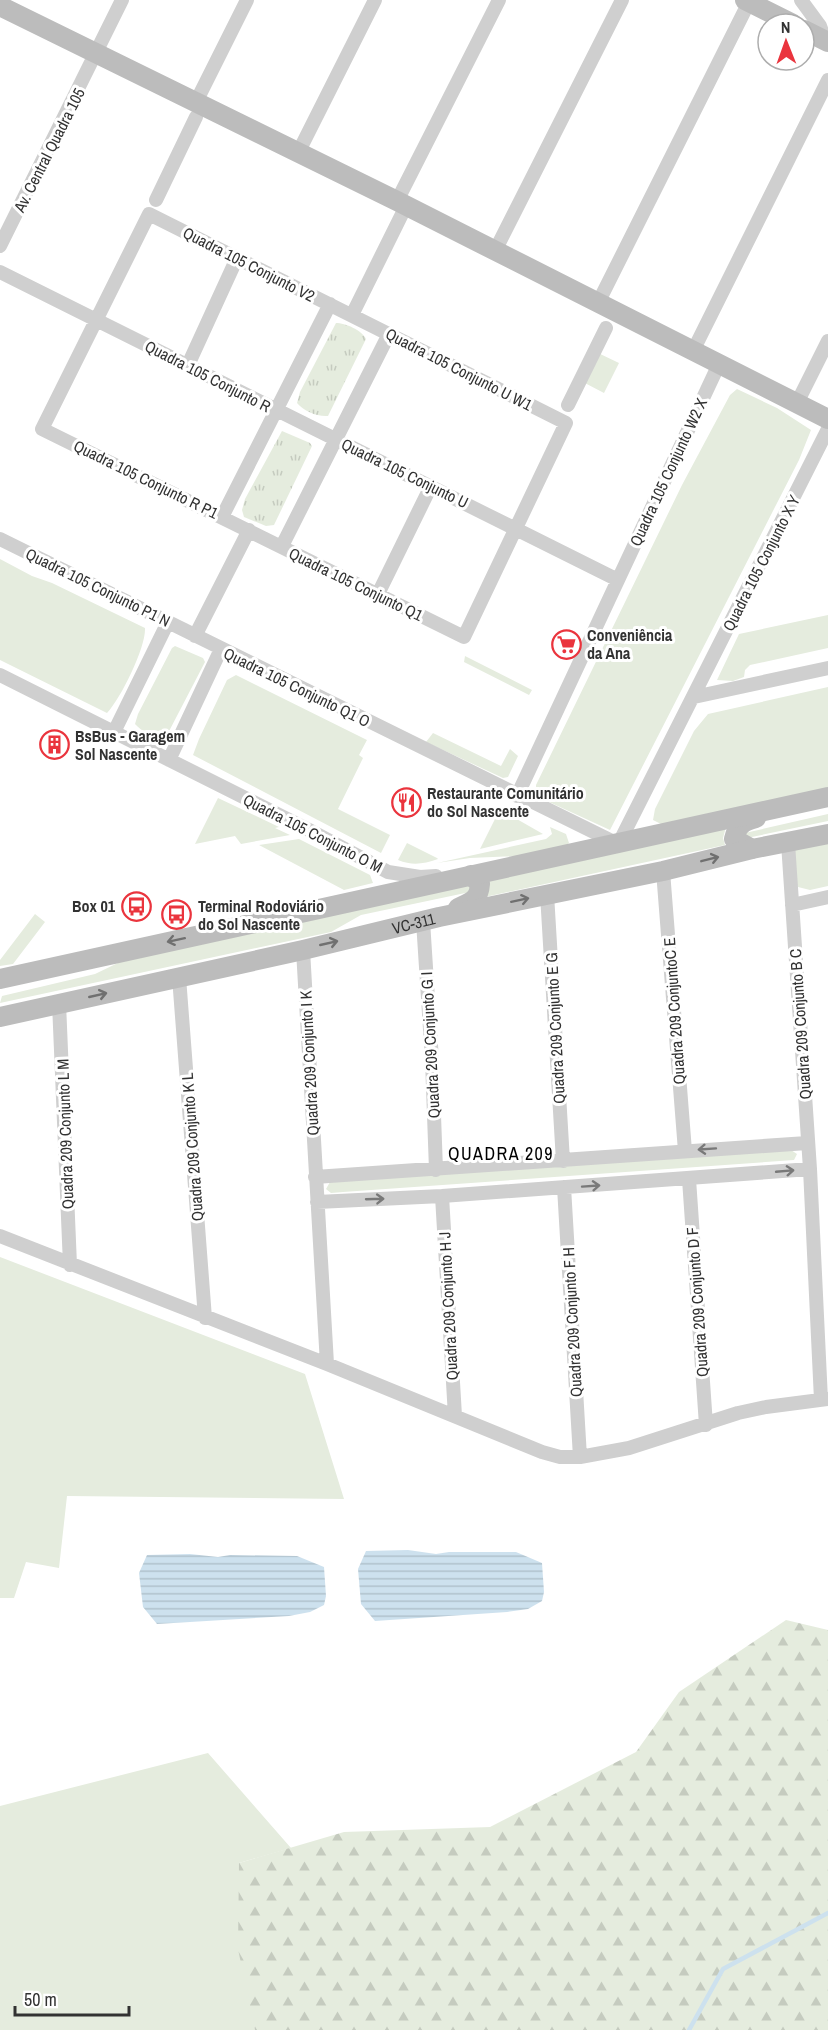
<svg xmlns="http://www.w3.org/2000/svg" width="828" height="2030" font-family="'Archivo Narrow',sans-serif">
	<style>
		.grass { fill: #e5ecde }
		.forest { fill: url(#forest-firs) }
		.park { fill: url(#park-tufts) }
		.water { fill: url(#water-rules) }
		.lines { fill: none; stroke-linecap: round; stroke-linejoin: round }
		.stream { stroke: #cde1ee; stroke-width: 4.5 }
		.street { stroke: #cfcfcf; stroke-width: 14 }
		.secondary { stroke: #bcbcbc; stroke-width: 20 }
		.oneway { stroke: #707070 }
		.oneway2 { stroke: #797979 }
		.labels { text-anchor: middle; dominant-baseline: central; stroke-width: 6; stroke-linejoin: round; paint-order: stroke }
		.street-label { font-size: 16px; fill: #323232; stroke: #fff }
		.poi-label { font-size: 16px; font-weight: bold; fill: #323232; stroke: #fff; text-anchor: start }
		.neighbourhood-label { font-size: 18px; letter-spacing: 1.5px; fill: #000; stroke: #fff }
	</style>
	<defs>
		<pattern id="forest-firs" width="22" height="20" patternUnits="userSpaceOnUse" patternTransform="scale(1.5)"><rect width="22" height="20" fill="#e5ecde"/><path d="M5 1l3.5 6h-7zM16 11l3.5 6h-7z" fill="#c5cbbf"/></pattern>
		<pattern id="park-tufts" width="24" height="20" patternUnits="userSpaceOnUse" patternTransform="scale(1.5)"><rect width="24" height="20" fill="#e5ecde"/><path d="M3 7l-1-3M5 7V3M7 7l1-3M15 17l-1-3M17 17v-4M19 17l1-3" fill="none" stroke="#c5cbbf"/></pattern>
		<pattern id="water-rules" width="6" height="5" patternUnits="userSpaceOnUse" patternTransform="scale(1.5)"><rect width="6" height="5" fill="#cde1ee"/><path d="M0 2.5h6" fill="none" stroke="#b0c2cd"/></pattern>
	</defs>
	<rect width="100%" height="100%" fill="#fff"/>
	<path class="grass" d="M 596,352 L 619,363 L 604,393 L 581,381 Z
		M 737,389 L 777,408 L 811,430 L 799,460 L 610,830 L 536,796 L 536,785 L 682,485 L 730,395 Z
		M 0,559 L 32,576 L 52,583 L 145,628 C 146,647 121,698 107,713 L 0,660 Z
		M 828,615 L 828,648 L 750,665 L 745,670 L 744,677 L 733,681 L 717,680 L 739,634 Z
		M 175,646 L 203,658 L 205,662 L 166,737 C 155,739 142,732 135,724 L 138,714 L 172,648 Z
		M 465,656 L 532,690 L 529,695 L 464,662 Z
		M 236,675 L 367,740 L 359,755 L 363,758 L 338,809 L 390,835 L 381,853 L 193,755 L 199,739 L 227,680 Z
		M 828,687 L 828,788 L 663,825 L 653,820 L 655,809 L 694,731 L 708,714 Z
		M 433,733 L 501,766 L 510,749 L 518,756 L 508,777 L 503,778 L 426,742 Z
		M 218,798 L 279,827 L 275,828 L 290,835 L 241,844 L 235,836 L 195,844 Z
		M 508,814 L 543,834 L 480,849 L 497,815 L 506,818 Z
		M 828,814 L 828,821 L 747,838 L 745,833 Z
		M 550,827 L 566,834 L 569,843 L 565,847 L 519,856 L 470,858 L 437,863 L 546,839 L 552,834 Z
		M 726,827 L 723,838 L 725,845 L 485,897 L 485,882 Z
		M 299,839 L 370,875 L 373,883 L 344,890 L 259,845 Z
		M 407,843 L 437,858 L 438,859 C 423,864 413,866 398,860 Z
		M 828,843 L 828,886 L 810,890 L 798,887 L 794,879 L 795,849 Z
		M 468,885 L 472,888 L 470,892 L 361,915 L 331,932 L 0,1003 L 2,996 L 95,974 L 122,961 Z
		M 35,914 L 45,922 L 13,964 L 0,966 L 0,960 Z
		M 791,1150 L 797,1154 L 794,1160 L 343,1192 L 331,1193 L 326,1189 L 330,1182 Z
		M 0,1257 L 305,1374 L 344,1499 L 67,1496 L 59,1568 L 26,1562 L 14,1598 L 0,1598 Z
		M 208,1753 L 291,1848 L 239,1863 L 255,2030 L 0,2030 L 0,1806 Z"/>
	<path class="forest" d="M 786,1620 L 828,1630 L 828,2030 L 255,2030 L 238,1949 L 239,1863 L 344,1832 L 490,1827 L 636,1752 L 679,1692 Z"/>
	<path class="park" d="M 336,323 C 345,323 362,330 366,339 L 328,416 C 317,417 304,411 297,403 L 300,392 Z
		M 282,431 L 310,443 L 312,446 L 274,525 L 266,526 L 244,517 L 242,510 L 245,499 Z"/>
	<path class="water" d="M 408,1550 L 436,1554 L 449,1552 L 516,1552 L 542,1563 L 544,1592 L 542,1601 L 528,1609 L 507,1612 L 375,1621 L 361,1604 L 358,1569 L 366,1551 Z
		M 190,1554 L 218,1557 L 230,1555 L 297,1556 L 324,1567 L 326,1596 L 324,1605 L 310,1612 L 289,1616 L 157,1624 L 143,1607 L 139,1573 L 147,1555 Z"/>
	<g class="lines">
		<path class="stream" d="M 689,2030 L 723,1969 L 828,1913"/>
		<path class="street" d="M 801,0 L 820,26 L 823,34 L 821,38
			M 196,102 L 247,0
			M 298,153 L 375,0
			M 156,200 L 196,117
			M 397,201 L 499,0
			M 149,214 L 566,423 L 464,637 L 42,429 Z
			M 0,246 L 122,0
			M 495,251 L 622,0
			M 0,272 L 618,580
			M 598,303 L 749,2
			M 352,315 L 406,206
			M 693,351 L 828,80
			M 188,365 L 237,258
			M 797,403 L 828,341
			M 568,405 L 606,328
			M 222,517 L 330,304
			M 0,539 L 616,843
			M 282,546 L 389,334
			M 378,594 L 431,486
			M 195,636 L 249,530
			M 0,675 L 309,830 L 388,872 L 420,877 L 436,876
			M 694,697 L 828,668
			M 114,732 L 168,622
			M 169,760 L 221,649
			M 517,796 L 719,364
			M 619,843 L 828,429
			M 788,843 L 810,1169 L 821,1400
			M 663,871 L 685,1151
			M 547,894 L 563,1161
			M 792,905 L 828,897
			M 423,921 L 432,1060 L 436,1170
			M 303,950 L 327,1364
			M 179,977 L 205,1318
			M 59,1003 L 70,1265
			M 315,1177 L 807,1143
			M 689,1179 L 706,1425
			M 564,1187 L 580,1457
			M 442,1196 L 455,1416
			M 317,1202 L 442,1196 L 810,1169
			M 0,1236 L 327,1364 L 542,1452 L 560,1457 L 580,1457 L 629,1448 L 738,1413 L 766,1407 L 828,1399"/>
		<g class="secondary">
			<path d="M 745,0 L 793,24"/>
			<path d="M 0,6 L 397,201 L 828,419"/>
			<path d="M 804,30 L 828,42"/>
			<path d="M 752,849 L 734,839 C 737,826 743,821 756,818"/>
			<path d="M 458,908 C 471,902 479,900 480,884 L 471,875"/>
			<path d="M 0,979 L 828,797"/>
			<path id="s1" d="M 0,1017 L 303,950 L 439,917 L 663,871 L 752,849 L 828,834"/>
		</g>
	</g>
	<defs><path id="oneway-shaft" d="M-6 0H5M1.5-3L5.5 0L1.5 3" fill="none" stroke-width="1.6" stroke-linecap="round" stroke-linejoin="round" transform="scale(1.5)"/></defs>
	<g class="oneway">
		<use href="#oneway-shaft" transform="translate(710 859) rotate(-14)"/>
		<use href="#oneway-shaft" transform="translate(520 900) rotate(-12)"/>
		<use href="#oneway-shaft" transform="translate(176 940) rotate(168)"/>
		<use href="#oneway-shaft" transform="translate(329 943) rotate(-13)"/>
		<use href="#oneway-shaft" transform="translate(98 995) rotate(-13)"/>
	</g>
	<g class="oneway2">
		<use href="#oneway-shaft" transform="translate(707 1149) rotate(176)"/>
		<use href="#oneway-shaft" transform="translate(785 1171) rotate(-5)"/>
		<use href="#oneway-shaft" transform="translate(591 1186) rotate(-4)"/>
		<use href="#oneway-shaft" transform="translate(375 1199) rotate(-2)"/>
	</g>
	<defs>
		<symbol id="supermarket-ring" viewBox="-11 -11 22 22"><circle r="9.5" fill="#fff" stroke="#ea343d" stroke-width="1.5"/><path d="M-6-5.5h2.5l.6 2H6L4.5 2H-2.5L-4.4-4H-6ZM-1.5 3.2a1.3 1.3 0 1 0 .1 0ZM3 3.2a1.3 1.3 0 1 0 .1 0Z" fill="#ea343d"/></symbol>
		<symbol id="building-ring" viewBox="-11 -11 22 22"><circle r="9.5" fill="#fff" stroke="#ea343d" stroke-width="1.5"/><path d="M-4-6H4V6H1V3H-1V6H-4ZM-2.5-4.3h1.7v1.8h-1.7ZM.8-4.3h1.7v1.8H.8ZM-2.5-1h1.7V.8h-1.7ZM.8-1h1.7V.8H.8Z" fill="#ea343d"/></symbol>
		<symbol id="restaurant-ring" viewBox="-11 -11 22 22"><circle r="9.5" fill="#fff" stroke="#ea343d" stroke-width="1.5"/><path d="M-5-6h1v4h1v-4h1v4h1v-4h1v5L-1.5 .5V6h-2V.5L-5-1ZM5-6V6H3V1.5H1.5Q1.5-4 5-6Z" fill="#ea343d"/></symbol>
		<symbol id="bus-ring" viewBox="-11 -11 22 22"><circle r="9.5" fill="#fff" stroke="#ea343d" stroke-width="1.5"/><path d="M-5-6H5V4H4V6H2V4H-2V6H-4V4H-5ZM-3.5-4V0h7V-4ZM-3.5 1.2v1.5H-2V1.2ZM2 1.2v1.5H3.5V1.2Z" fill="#ea343d"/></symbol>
	</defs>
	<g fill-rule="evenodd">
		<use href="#supermarket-ring" x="550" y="628" width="33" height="33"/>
		<use href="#building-ring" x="38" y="728" width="33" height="33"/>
		<use href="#restaurant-ring" x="390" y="786" width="33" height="33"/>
		<use href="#bus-ring" x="120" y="890" width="33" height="33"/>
		<use href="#bus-ring" x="160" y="898" width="33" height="33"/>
	</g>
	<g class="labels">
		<g class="street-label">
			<text transform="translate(49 150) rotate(-63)">Av. Central Quadra 105</text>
			<text transform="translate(249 264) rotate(27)">Quadra 105 Conjunto V2</text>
			<text transform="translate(459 369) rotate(27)">Quadra 105 Conjunto U W1</text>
			<text transform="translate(208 376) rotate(27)">Quadra 105 Conjunto R</text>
			<text transform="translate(668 472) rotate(-65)">Quadra 105 Conjunto W2 X</text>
			<text transform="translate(405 473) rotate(26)">Quadra 105 Conjunto U</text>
			<text transform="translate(146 479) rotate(26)">Quadra 105 Conjunto R P1</text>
			<text transform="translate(761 563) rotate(-63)">Quadra 105 Conjunto X Y</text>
			<text transform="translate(356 584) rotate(26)">Quadra 105 Conjunto Q1</text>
			<text transform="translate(98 587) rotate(26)">Quadra 105 Conjunto P1 N</text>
			<text transform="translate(297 687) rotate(26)">Quadra 105 Conjunto Q1 O</text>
			<text transform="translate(313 833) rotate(27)">Quadra 105 Conjunto O M</text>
			<text stroke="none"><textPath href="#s1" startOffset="424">VC-311</textPath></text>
			<text transform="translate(674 1011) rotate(-94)">Quadra 209 ConjuntoC E</text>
			<text transform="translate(800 1024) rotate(-94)">Quadra 209 Conjunto B C</text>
			<text transform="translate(555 1028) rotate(-93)">Quadra 209 Conjunto E G</text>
			<text transform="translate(430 1045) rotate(-93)">Quadra 209 Conjunto G I</text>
			<text transform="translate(309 1063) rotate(-93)">Quadra 209 Conjunto I K</text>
			<text transform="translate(65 1134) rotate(-92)">Quadra 209 Conjunto L M</text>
			<text transform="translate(192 1147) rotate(-94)">Quadra 209 Conjunto K L</text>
			<text transform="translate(697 1302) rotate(-94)">Quadra 209 Conjunto D F</text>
			<text transform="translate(448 1306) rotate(-93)">Quadra 209 Conjunto H J</text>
			<text transform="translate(572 1322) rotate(-93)">Quadra 209 Conjunto F H</text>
		</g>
		<g class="poi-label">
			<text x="587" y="635">Conveniência<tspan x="587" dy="18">da Ana</tspan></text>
			<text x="75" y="736">BsBus - Garagem<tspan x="75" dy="18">Sol Nascente</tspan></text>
			<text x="427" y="793">Restaurante Comunitário<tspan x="427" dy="18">do Sol Nascente</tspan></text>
			<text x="115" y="906" text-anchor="end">Box 01</text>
			<text x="198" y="906">Terminal Rodoviário<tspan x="198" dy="18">do Sol Nascente</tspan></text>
		</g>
		<g class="neighbourhood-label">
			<text x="501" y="1153">QUADRA 209</text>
		</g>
	</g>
	<g transform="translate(786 42) rotate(359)"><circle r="28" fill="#ffffff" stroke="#adadad" stroke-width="1.5"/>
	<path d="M0-4.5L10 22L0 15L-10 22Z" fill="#ea343d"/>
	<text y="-9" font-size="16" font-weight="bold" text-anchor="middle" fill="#323232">N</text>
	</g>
	<path d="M15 2006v9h114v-9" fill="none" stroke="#323232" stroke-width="3"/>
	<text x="24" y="2006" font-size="18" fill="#323232" stroke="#ffffff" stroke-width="4.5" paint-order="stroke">50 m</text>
</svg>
